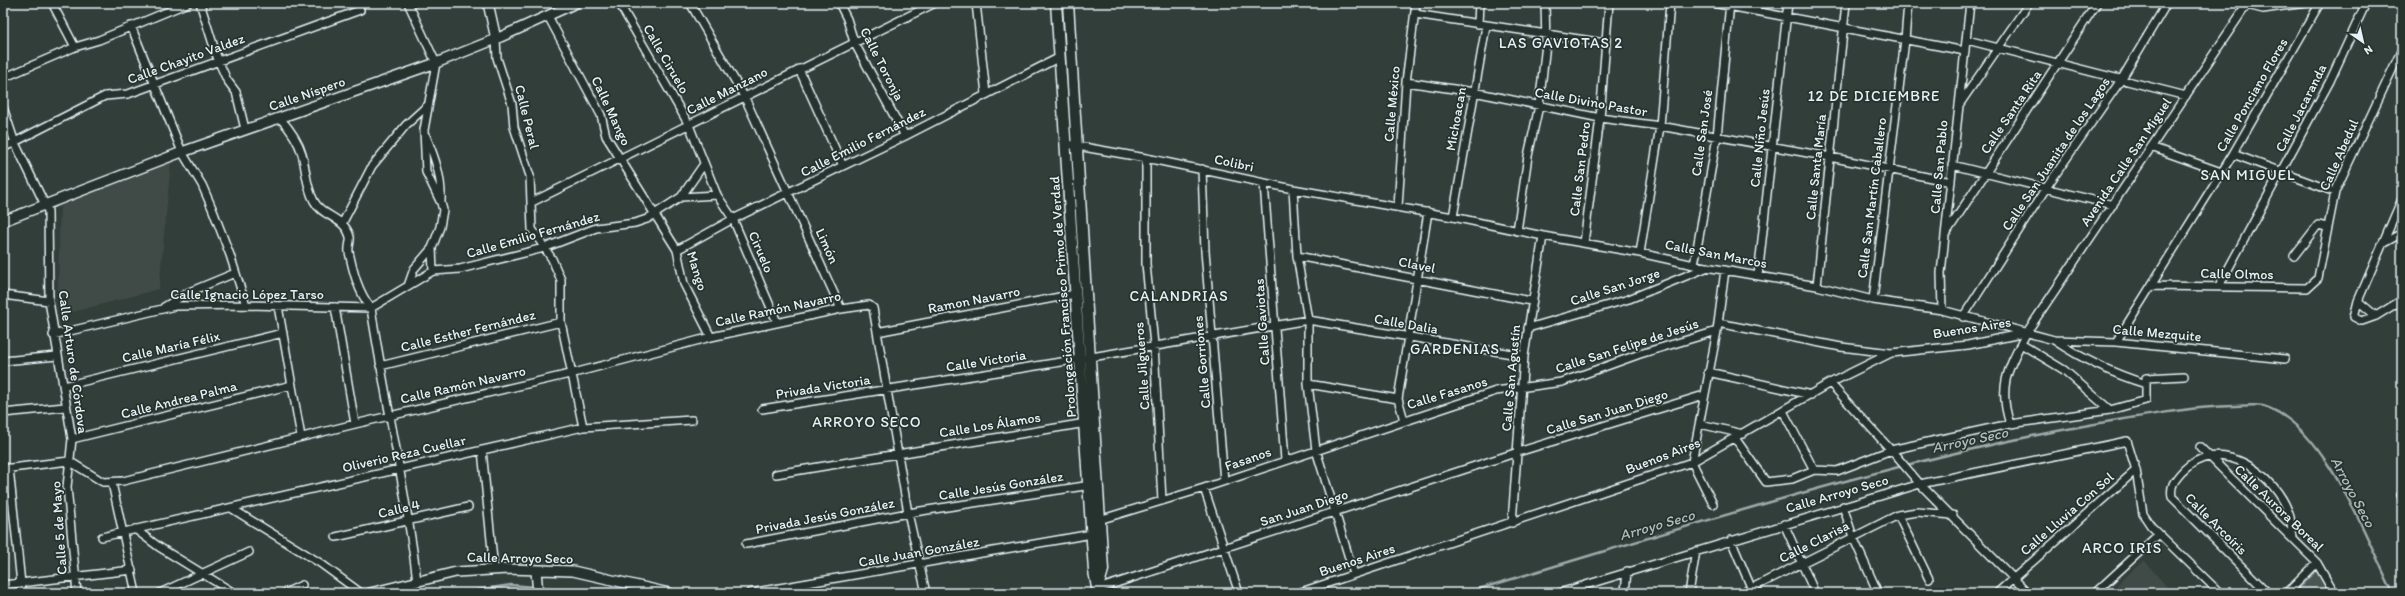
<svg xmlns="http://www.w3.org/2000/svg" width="2405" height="596" font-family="Itim,sans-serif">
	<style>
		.built { fill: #3f4b46 }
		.green { fill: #495651; stroke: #98a4a4 }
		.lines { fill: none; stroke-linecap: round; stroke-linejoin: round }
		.stream { stroke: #9ea9ab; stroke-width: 2.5 }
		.minor-casing { stroke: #e8f1f8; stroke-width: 10 }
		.tertiary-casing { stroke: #e8f1f8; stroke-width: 12 }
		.secondary-casing { stroke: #e8f1f8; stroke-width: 13 }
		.minor { stroke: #26332d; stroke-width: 7 }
		.tertiary { stroke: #26332d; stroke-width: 9 }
		.secondary { stroke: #26332d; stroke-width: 10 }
		.labels { text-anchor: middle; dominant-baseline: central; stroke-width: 3.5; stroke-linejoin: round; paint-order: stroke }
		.street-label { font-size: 14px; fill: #e8f1f8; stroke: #26332d }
		.neighbourhood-label { font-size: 15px; letter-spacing: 1px; fill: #e8f1f8; stroke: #26332d }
		.water-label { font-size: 15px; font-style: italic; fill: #b1bbbe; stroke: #26332d }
	</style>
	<rect width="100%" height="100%" fill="#323e39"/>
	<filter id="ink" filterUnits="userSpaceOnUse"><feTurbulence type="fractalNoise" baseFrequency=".025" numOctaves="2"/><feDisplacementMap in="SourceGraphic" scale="8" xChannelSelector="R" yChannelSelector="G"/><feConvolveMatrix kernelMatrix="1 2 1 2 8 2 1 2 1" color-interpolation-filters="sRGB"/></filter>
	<g filter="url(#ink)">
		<path class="built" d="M 171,161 L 159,289 L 62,315 L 58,294 L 60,202 Z
			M 2144,560 L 2172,593 L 2108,593 Z"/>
		<path class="green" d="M 2317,570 L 2329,593 L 2296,593 Z"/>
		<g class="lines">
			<path class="stream" d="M 540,588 L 590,593
				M 457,593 L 511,585 L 535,587
				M 1465,593 C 1686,528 1908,453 2136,417 C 2170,412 2202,406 2236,406 C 2244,406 2255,404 2263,406 C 2324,423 2367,540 2393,593"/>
			<defs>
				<path id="minor" d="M 52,3 L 75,47
					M 200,3 L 218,60 L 227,80 L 236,92 L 245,129
					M 408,3 L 436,63 L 424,130 L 426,172 L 441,203 L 443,210 L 440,227 L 432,248 L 433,271
					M 619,3 L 689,125 L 717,195 L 733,219 L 777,322
					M 690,3 L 745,98 L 841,309
					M 839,3 L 847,19 L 854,42 L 905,136
					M 976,3 L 986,94
					M 1713,3 L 1965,51
					M 2239,3 L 2263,9 L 2306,3
					M 1415,14 L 1605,43
					M 548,16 L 601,115 L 606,136 L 677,250 L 684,284 L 711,337
					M 1478,24 L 1479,3
					M 131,26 L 182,152 L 202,185 L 212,208 L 230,255 L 246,305
					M 496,39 L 497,58 L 512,104 L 514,127 L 530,176 L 532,229 L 552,259 L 561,280 L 561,322 L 583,427
					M 1967,40 L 2186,96
					M 799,69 L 843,166
					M 3,78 L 75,47 L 99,40 L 188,3
					M 1406,82 L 1474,92 L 1600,118 L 1660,126 L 1830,157 L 1951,182
					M 1959,105 L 2029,3
					M 3,107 L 15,143 L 48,211 L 49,301 L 72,439 L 67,487 L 77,593
					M 280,118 C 289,128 298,140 302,154 C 306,169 306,187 314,201 C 322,217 345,217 350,237 C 351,241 348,247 349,252 C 353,271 358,292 371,308
					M 426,136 C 435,158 442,177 441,201
					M 1066,144 L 1146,158 L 1293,189 L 1453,217 L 1543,236 L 1640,253 L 1694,265 L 1817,286 L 1873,300 L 1942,310 L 2054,340 L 2116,342 L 2285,359
					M 2151,147 L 2221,172
					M 3,148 L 105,96 L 128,94 L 360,10 L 358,3
					M 2233,154 L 2335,192
					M 1146,158 L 1146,264 L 1154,345 L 1162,501
					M 1952,165 L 2113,205
					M 1202,169 L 1205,251 L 1224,481
					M 1264,183 L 1285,460
					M 1293,189 L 1297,256 L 1308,320 L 1308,384 L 1316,450 L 1354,574
					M 681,197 L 717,195
					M 2402,199 L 2358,301 L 2354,317 L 2362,321 L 2376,316 L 2402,300
					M 532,202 L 935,3
					M 1398,207 L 1406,82 L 1416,3
					M 1453,217 L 1486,26
					M 342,224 L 372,166 L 406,125 L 428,105
					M 1517,231 L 1528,156 L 1539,106 L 1546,44 L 1545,3
					M 1947,232 L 2097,3
					M 1584,243 L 1600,118 L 1609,3
					M 2382,244 L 2402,233
					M 677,250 L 733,219 L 905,136 L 1060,57
					M 1640,253 L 1660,126 L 1670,3
					M 1297,256 L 1531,301
					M 2294,256 L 2318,225 L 2327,227
					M 1694,265 L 1717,137 L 1730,3
					M 1758,276 L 1788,3
					M 408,286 L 414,269 L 432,248
					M 1817,286 L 1846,3
					M 2151,286 L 2307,288 L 2318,278 L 2335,192 L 2402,49
					M 2219,286 L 2330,81 L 2366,3
					M 3,295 L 49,301
					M 1873,300 L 1905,40 L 1908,3
					M 2358,301 L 2376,316
					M 278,306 L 301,437
					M 164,307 L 189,292 L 235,273
					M 335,307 L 355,424
					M 371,308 C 385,399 406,489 417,581
					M 1942,310 L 1941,273 L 1970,3
					M 1963,317 L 2046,188 L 2121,80 L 2167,3
					M 1718,323 L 1841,347 L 1891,353
					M 1528,328 L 1629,299 L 1708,267
					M 877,332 L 1075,294
					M 53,335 L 175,306 L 246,305 L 371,308 L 433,271 L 460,269 L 544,248 L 596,228 L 635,223 L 647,219 L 681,197 L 704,164
					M 2054,340 C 2082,359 2114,374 2146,384
					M 2116,342 L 2233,154 L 2320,3
					M 2021,344 L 2064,370 L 2110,410
					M 3,361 L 57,356
					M 380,366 L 561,322
					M 1708,372 L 1811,395
					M 1830,383 L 1891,450 L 1920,484 L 2028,593
					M 1308,384 L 1398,399
					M 64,386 L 283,333
					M 762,409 L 1080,359 L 1308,320 L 1524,356
					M 1783,411 L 1814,470
					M 3,413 L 65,407
					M 1404,420 L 1398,399 L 1428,212
					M 1700,424 L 1743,434
					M 2010,424 C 1997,385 2009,367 2027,332 L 2248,3
					M 1735,438 L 1766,482 L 1792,479 L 1814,470 L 1837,471 L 1891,450 L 2010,424 L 2110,410 L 2146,400 L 2146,378 L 2184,376
					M 72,439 L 292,385
					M 2200,447 L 2317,563 L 2334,593
					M 482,450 L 494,570
					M 1692,462 L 1717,331 L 1725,270
					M 1692,462 L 1713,504
					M 9,468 L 22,593
					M 3,469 L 69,461 L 103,482 L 123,481 L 355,424 L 574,373 L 711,337 L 841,309 L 869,305 L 873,308 L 908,513 L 926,593
					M 776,474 L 1086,423
					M 112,483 L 136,593
					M 1204,488 L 1239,593
					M 2401,495 L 2402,497
					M 1843,506 L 1853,537 L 1878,593
					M 231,508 L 320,563 L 361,593
					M 1898,515 L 1929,579
					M 1099,520 L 1204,488 L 1496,391 L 1562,382 L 1640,354 L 1717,331
					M 1512,523 L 1524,356 L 1543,236
					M 1784,524 L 1815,593
					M 135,529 L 159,547 L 234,593
					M 102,537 L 583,427 L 692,420
					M 336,537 L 468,507
					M 1731,540 L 1753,592
					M 746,544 L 908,513 L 1091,485
					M 3,585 L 132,570
					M 1098,589 L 1518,452 L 1704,395
					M 160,593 L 249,552
					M 285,593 L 302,585
					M 750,593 L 1092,534
					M 1298,593 L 1692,462 L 1830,383 L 1891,353 L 1968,345 L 2025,333
					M 1559,593 L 1920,484 L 2127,441 L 2136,470 L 2143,514 L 2151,526 L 2220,593
					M 1625,593 L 1627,571
					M 1689,593 L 1696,551
					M 1742,593 L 1898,515 L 1917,512 L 1953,515
					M 1997,593 L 2136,470
					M 2095,593 L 2159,534
					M 2268,593 L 2172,497 C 2170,486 2174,481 2181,473 C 2218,432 2278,474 2290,517 C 2291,524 2292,531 2293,538
					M 2287,593 L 2317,563"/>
				<path id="tertiary" d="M 488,3 L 496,39
					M 3,221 L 182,152 L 436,63 L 496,39 L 576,3
					M 536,571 L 538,593
					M 370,593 L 456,572 L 508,569 L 573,571 L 669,593"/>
				<path id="secondary" d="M 1056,3 L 1094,571 L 1098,593
					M 1068,3 L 1103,570 L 1098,587"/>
			</defs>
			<use href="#minor" class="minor-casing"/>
			<use href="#tertiary" class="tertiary-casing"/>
			<use href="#secondary" class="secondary-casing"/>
			<use href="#minor" class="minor"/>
			<use href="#tertiary" class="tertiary"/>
			<use href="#secondary" class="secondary"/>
		</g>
	</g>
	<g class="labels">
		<g class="street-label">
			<text transform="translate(186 59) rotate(-20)">Calle Chayito Valdez</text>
			<text transform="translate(666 59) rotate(60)">Calle Ciruelo</text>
			<text transform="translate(882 64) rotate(63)">Calle Toronja</text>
			<text transform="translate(727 91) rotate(-27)">Calle Manzano</text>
			<text transform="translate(307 94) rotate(-19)">Calle Níspero</text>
			<text transform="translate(2252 95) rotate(-60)">Calle Ponciano Flores</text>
			<text transform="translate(1591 102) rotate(10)">Calle Divino Pastor</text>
			<text transform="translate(1392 104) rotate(-85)">Calle México</text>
			<text transform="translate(2301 108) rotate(-63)">Calle Jacaranda</text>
			<text transform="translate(611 111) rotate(65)">Calle Mango</text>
			<text transform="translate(2011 112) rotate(-56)">Calle Santa Rita</text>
			<text transform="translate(527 117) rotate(76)">Calle Peral</text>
			<text transform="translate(1456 119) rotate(-80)">Michoacan</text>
			<text transform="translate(1702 133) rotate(-82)">Calle San José</text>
			<text transform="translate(1760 138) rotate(-84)">Calle Niño Jesús</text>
			<text transform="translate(863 142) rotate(-27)">Calle Emilio Fernández</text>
			<text transform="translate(2056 154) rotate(-56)">Calle San Juanita de los Lagos</text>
			<text transform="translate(2339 155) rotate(-66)">Calle Abedul</text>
			<text transform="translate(2126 162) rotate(-56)">Avenida Calle San Miguel</text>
			<text transform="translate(1234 163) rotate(12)">Colibri</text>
			<text transform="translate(1816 167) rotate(-84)">Calle Santa María</text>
			<text transform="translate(1939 167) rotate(-85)">Calle San Pablo</text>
			<text transform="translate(1580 169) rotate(-83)">Calle San Pedro</text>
			<text transform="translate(1872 198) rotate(-83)">Calle San Martín Caballero</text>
			<text transform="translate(533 235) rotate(-16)">Calle Emilio Fernández</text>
			<text transform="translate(827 246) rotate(66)">Limón</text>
			<text transform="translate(761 252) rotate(67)">Ciruelo</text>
			<text transform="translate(1716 254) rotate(11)">Calle San Marcos</text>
			<text transform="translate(1417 265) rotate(11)">Clavel</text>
			<text transform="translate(697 271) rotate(73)">Mango</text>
			<text transform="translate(2237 274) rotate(1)">Calle Olmos</text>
			<text transform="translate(1615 287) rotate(-18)">Calle San Jorge</text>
			<text x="247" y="294">Calle Ignacio López Tarso</text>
			<text transform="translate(1063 297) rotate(-94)">Prolongación Francisco Primo de Verdad</text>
			<text transform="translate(974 300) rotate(-11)">Ramon Navarro</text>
			<text transform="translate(778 309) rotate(-12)">Calle Ramón Navarro</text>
			<text transform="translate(1262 322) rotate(-94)">Calle Gaviotas</text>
			<text transform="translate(1406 324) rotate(10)">Calle Dalia</text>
			<text transform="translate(1972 328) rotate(-9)">Buenos Aires</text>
			<text transform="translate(468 331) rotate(-14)">Calle Esther Fernández</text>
			<text transform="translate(2157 333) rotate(5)">Calle Mezquite</text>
			<text transform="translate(1627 346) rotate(-18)">Calle San Felipe de Jesús</text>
			<text transform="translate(171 347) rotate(-13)">Calle María Félix</text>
			<text transform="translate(986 361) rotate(-9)">Calle Victoria</text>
			<text transform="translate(73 362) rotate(82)">Calle Arturo de Córdova</text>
			<text transform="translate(1202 362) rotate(-95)">Calle Gorriones</text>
			<text transform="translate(1142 366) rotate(-94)">Calle Jilgueros</text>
			<text transform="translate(1511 378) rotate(-85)">Calle San Agustín</text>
			<text transform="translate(463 385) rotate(-13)">Calle Ramón Navarro</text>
			<text transform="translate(823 387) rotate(-9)">Privada Victoria</text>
			<text transform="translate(1447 393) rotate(-17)">Calle Fasanos</text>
			<text transform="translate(179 400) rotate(-14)">Calle Andrea Palma</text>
			<text transform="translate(1607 412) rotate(-17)">Calle San Juan Diego</text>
			<text transform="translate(990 425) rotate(-9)">Calle Los Álamos</text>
			<text transform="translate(404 454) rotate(-13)">Oliverio Reza Cuellar</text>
			<text transform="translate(1663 456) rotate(-21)">Buenos Aires</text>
			<text transform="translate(1248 459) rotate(-19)">Fasanos</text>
			<text transform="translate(1001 486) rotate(-9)">Calle Jesús González</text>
			<text transform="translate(1837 494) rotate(-16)">Calle Arroyo Seco</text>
			<text transform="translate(1304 508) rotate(-18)">San Juan Diego</text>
			<text transform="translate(2279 508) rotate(44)">Calle Aurora Boreal</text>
			<text transform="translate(399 509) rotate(-13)">Calle 4</text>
			<text transform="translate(2067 514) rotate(-41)">Calle Lluvia Con Sol</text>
			<text transform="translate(825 516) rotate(-11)">Privada Jesús González</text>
			<text transform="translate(2216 524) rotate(45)">Calle Arcoíris</text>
			<text transform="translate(59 528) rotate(-94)">Calle 5 de Mayo</text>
			<text transform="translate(1814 542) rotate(-27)">Calle Clarisa</text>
			<text transform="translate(919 552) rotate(-10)">Calle Juan González</text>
			<text transform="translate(520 558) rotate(1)">Calle Arroyo Seco</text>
			<text transform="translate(1357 560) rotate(-18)">Buenos Aires</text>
		</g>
		<g class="neighbourhood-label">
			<text x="1561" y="43">LAS GAVIOTAS 2</text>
			<text x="1874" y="96">12 DE DICIEMBRE</text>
			<text x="2248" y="175">SAN MIGUEL</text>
			<text x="1179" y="296">CALANDRIAS</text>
			<text x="1455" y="349">GARDENIAS</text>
			<text x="867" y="422">ARROYO SECO</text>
			<text x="2122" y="548">ARCO IRIS</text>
		</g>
		<g class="water-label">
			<text transform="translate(1970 440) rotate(-12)">Arroyo Seco</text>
			<text transform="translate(2353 492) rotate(62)">Arroyo Seco</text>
			<text transform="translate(1657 525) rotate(-16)">Arroyo Seco</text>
		</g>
	</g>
	<rect width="2405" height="596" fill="none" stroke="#26332d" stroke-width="16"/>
	<rect x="8" y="8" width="2389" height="580" fill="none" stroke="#e8f1f8" stroke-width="1.5" filter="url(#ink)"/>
	<g transform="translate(2363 42) rotate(146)" stroke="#26332d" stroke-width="3" paint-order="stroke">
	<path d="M0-3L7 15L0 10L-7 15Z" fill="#e8f1f8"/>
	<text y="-6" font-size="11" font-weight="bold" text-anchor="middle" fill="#e8f1f8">N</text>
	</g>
</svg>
